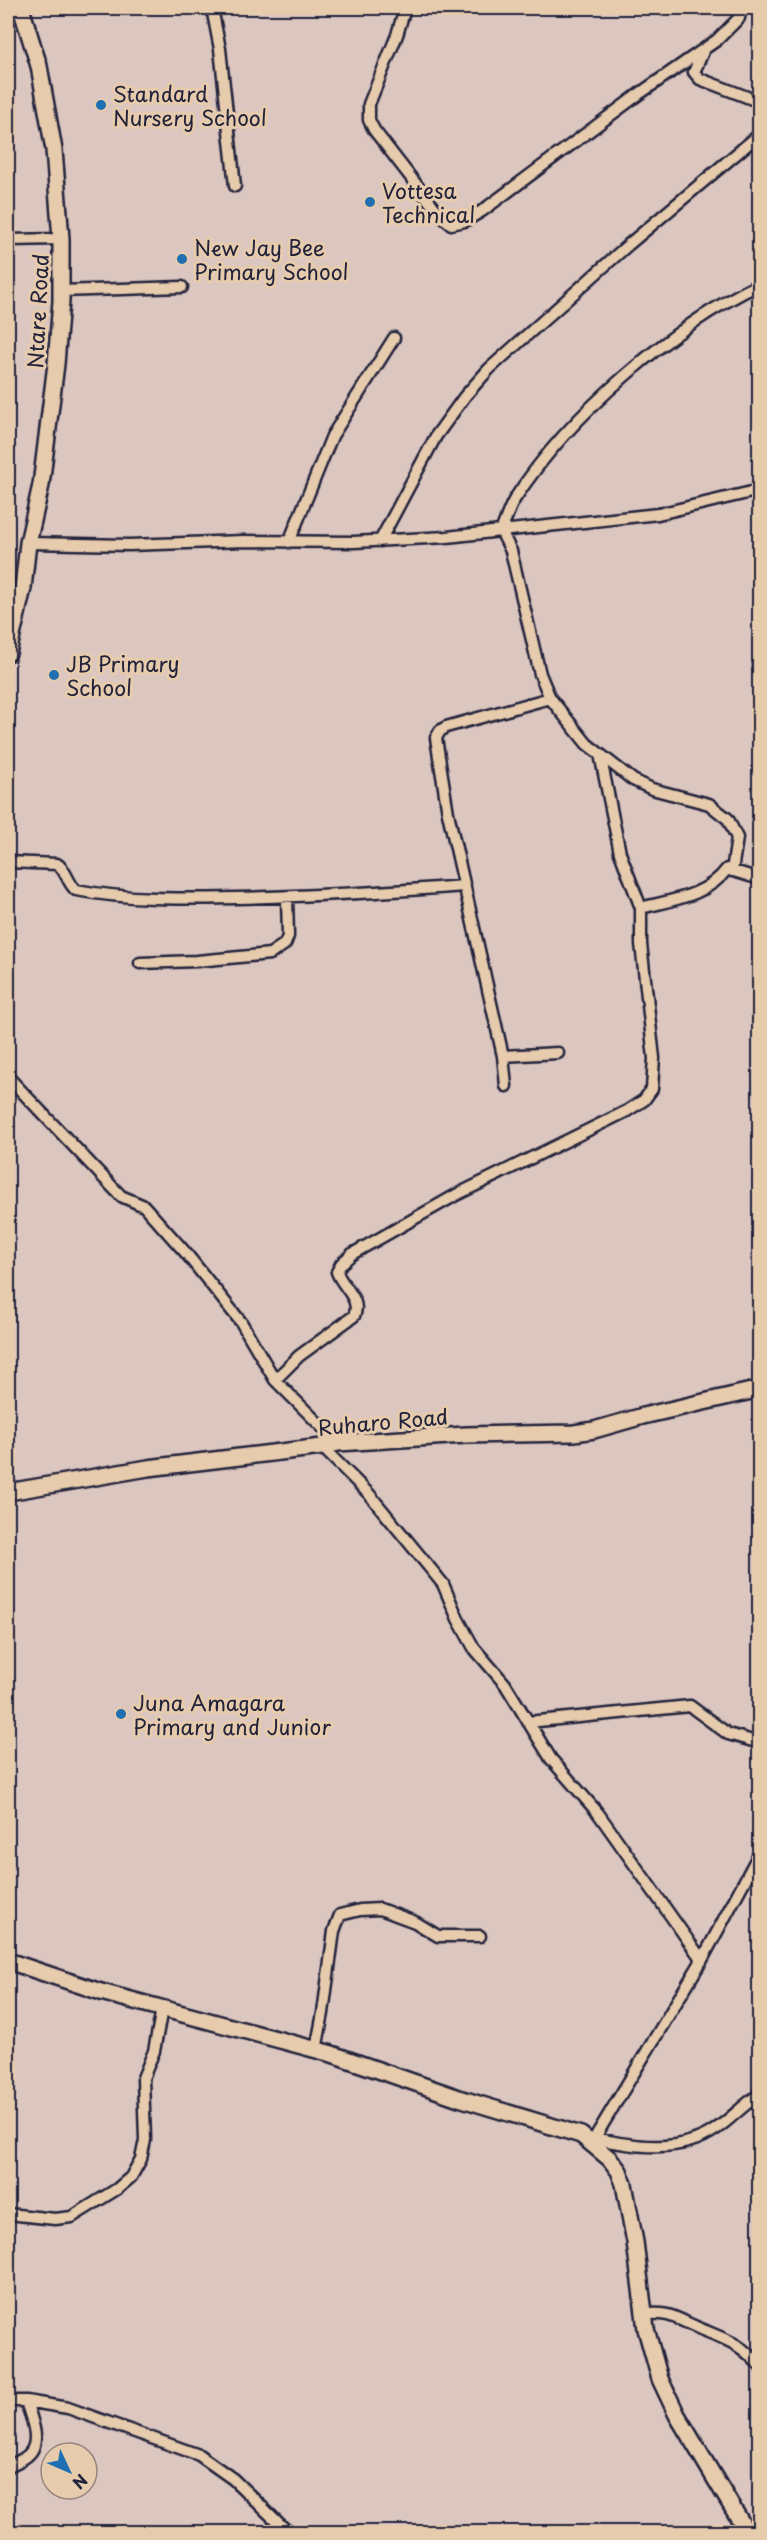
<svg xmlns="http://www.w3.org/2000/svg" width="767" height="2540" font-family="'Playpen Sans',sans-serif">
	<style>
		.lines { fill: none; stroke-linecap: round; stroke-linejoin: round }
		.street-casing { stroke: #22223b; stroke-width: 15 }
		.secondary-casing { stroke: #22223b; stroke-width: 20 }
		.street { stroke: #e6cbad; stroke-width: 10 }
		.secondary { stroke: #e6cbad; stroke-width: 15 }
		.poi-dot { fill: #1f6fb2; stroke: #e6cbad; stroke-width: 2 }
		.labels { text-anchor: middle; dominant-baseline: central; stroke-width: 6; stroke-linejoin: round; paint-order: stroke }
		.poi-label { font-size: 21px; fill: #22223b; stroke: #e6cbad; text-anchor: start }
		.street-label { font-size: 21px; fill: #22223b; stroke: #e6cbad }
	</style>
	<rect width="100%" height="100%" fill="#dbc6c0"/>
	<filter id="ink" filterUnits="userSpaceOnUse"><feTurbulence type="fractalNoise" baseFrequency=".0167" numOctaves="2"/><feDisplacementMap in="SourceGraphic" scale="12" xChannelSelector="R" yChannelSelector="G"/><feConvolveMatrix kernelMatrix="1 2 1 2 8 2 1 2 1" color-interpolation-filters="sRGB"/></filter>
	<g filter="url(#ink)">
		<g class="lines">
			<defs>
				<path id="street" d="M 212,8 L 220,49 L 235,186
					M 405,8 L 397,35 L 369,104 L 369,120 L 374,130 L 440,215 L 451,224 L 465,221 L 482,211 L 639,94 L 717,40 L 739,18 L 741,8
					M 703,52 L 694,72 L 700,79 L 760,102
					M 8,240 L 61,239
					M 61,291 L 182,287
					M 501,531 C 506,520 509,507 516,497 C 568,417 673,325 760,284
					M 501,531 L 658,514 L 760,490
					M 380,541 L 436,436 L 465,396 L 489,369 L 628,245 L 760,134
					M 289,542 L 332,436 L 394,338
					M 28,543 L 129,545 L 244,541 L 354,542 L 447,537 L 501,531 L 511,551 L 540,674 L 550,698 L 587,744 L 633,780 L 652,789 L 709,804 L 728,819 L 737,838 L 732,871
					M 8,862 L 57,864 C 67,870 67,883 76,890 C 129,900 182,899 236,898 C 312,896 388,892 465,886
					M 641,908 C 672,900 707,896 727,869 L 760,879
					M 140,963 L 197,961 L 270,954 L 285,944 L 288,936 L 287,897
					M 503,1056 L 558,1053
					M 8,1077 L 121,1196 L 144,1206 L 185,1252 L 241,1322 L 275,1380 L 338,1443
					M 506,1086 L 503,1056 L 448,813 L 436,738 L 440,731 L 446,727 L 550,698
					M 275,1380 L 299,1356 L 354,1316 C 362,1299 342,1287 337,1272 L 341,1264 L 352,1254 L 456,1195 L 627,1111 L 644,1100 L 652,1089 L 654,1058 L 641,944 L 641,908 L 620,853 L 600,754
					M 322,1447 L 369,1494 L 434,1573 L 443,1584 L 458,1619 L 474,1648 L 505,1684 L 551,1759 L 598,1813 L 702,1960
					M 528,1722 L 690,1706 L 728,1734 L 760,1743
					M 316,2050 L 323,2013 L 334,1931 L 340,1915 L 360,1910 L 380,1909 L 415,1922 L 438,1936 L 480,1936
					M 594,2138 C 634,2147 681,2154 716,2129 C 732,2118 744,2104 760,2094
					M 591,2144 L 702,1960 L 760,1852
					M 8,2214 L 55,2219 L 72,2217 L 117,2189 L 131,2177 L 141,2159 L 145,2140 L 143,2078 L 154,2051 L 162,2009
					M 643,2315 C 670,2310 678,2320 701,2329 C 727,2340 740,2343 760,2366
					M 8,2401 L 26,2401 L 68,2408 L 199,2455 L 233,2479 L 288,2532
					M 8,2467 C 14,2463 23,2460 28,2455 C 43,2442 30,2416 26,2401"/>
				<path id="secondary" d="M 8,653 L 23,588 L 28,543 L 41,485 L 56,364 L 61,301 L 61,239 L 54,150 L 39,66 L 21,8
					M 8,1492 L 148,1468 L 322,1447 L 338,1443 L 466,1435 L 574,1433 L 594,1430 L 643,1416 L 760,1389
					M 8,1961 L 101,1992 L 332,2054 L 459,2098 L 581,2135 L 610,2159 L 619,2171 L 624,2184 L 635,2242 L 646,2329 L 660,2379 L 677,2415 L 747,2532"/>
			</defs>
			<use href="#street" class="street-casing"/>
			<use href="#secondary" class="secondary-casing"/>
			<use href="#street" class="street"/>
			<use href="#secondary" class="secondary"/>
		</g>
	</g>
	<g class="poi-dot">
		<circle cx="101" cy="105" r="6"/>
		<circle cx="370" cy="202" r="6"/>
		<circle cx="182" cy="259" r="6"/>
		<circle cx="54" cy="675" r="6"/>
		<circle cx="121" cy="1714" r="6"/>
	</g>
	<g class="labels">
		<g class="poi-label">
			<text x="113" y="93">Standard<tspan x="113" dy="24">Nursery School</tspan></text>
			<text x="382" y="190">Vottesa<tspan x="382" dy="24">Technical</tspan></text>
			<text x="194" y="247">New Jay Bee<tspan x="194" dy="24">Primary School</tspan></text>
			<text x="66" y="663">JB Primary<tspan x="66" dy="24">School</tspan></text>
			<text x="133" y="1702">Juna Amagara<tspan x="133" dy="24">Primary and Junior</tspan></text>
		</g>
		<g class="street-label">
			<text transform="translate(37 311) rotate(-87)">Ntare Road</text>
			<text transform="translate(383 1421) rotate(-5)">Ruharo Road</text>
		</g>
	</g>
	<rect width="767" height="2540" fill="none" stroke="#e6cbad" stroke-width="30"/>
	<rect x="15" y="15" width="737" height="2510" fill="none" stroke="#22223b" stroke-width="2" filter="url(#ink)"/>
	<g transform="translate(69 2471) rotate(134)"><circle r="28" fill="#e6cbad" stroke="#98877f" stroke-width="1.5"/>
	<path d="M0-4.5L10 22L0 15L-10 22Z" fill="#1f6fb2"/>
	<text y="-9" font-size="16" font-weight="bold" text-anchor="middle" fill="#22223b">N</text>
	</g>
</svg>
